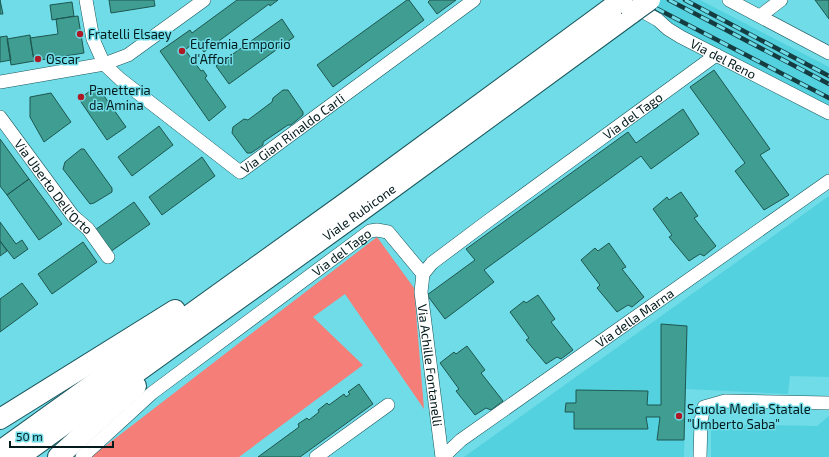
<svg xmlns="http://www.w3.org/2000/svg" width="829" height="457" font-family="'Exo 2',sans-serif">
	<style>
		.built { fill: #53d1de }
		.green { fill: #f57e78 }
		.building { fill: #409d92; stroke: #1d5750 }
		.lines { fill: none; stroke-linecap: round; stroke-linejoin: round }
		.minor-casing { stroke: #19555b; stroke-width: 14 }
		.highway-casing { stroke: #19555b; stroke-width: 22 }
		.minor { stroke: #fff; stroke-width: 13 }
		.highway { stroke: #fff; stroke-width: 20 }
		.rail-casing { stroke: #153c40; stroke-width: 4.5 }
		.rail { stroke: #6fdce7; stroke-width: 3; stroke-dasharray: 9; stroke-linecap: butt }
		.highway-bridge-casing { stroke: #19555b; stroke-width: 22; stroke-linecap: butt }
		.highway-bridge { stroke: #fff; stroke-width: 20 }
		.poi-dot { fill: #ad1a25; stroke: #6fdce7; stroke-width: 1.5 }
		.labels { text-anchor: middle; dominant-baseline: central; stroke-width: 3; stroke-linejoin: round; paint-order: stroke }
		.poi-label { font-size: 13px; fill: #031b1d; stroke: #6fdce7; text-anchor: start }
		.street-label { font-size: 13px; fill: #031b1d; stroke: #6fdce7 }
	</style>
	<rect width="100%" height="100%" fill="#6fdce7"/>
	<path class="built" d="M 628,0 L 700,0 L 829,67 L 829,107 L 698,39 Z
		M 829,196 L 829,377 L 790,376 L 788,394 L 686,389 L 684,457 L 464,457 Z
		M 829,416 L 829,457 L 711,457 L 711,428 L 716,424 L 817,426 Z"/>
	<path class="green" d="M 377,237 L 414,288 L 424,409 L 345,294 L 313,317 L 363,365 L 239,457 L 91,457 Z"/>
	<path class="building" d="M 0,0 L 3,14 L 0,14 Z
		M 109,0 L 154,0 L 155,6 L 111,13 Z
		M 237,0 L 278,0 L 270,6 L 269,4 L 204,52 L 195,42 L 185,50 L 201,71 L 203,70 L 207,76 L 205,78 L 226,107 L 209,121 L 160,51 L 190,30 L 192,33 Z
		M 407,0 L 409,0 L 424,20 L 333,87 L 317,65 Z
		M 430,0 L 456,0 L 437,14 L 428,2 Z
		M 815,0 L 829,0 L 829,19 Z
		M 72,2 L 74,16 L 52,20 L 50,5 Z
		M 78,16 L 84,53 L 34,61 L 30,38 L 58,34 L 56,19 Z
		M 282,19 L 294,37 L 229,84 L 216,66 Z
		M 30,35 L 34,61 L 11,65 L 7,39 Z
		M 7,36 L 11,60 L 0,62 L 0,37 Z
		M 714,70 L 770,149 L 760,155 L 789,195 L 764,210 L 735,171 L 745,163 L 690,87 Z
		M 97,86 L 126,127 L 107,140 L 79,99 Z
		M 283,90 L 288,90 L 303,112 L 303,115 L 291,125 L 288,125 L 263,142 L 263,145 L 251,153 L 247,153 L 232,133 L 233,127 L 244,119 L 248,120 L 272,102 L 273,98 Z
		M 51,93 L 71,122 L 44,142 L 30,117 L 30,97 Z
		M 683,109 L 699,134 L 651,169 L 641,156 L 484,270 L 494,282 L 445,319 L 427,295 L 475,260 L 466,249 L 628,132 L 636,143 Z
		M 159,126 L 173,145 L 132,176 L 118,157 Z
		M 0,139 L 29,179 L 7,195 L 0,186 Z
		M 81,149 L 84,149 L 112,188 L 112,192 L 94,203 L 90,204 L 63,169 L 65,162 Z
		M 202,157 L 215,176 L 162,215 L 149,197 Z
		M 29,179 L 62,224 L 39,240 L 7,195 Z
		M 681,192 L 698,216 L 694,218 L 716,246 L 704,256 L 700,254 L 689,261 L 669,237 L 672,235 L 653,209 L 667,197 L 669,200 Z
		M 134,202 L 150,224 L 110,252 L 95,230 Z
		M 0,222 L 16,244 L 22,240 L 28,249 L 14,259 L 0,241 Z
		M 0,241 L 7,251 L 0,256 Z
		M 83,242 L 97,262 L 52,294 L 38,274 Z
		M 609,243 L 626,267 L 622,269 L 644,297 L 632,307 L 628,305 L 617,312 L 597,288 L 600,285 L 581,260 L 595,248 L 598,251 Z
		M 22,283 L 38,304 L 0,332 L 0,299 Z
		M 538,295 L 555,319 L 551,322 L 573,350 L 561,359 L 557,357 L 546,364 L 526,340 L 529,338 L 510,312 L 524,301 L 526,303 Z
		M 661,324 L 687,326 L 684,440 L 657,440 L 660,417 L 646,417 L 648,429 L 574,429 L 574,412 L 565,412 L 566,403 L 576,403 L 576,390 L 648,391 L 647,405 L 661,405 Z
		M 467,346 L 485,370 L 481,373 L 503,401 L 491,410 L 486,408 L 475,415 L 456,391 L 459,389 L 440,363 L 454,352 L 456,354 Z
		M 359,384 L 373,404 L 300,457 L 258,457 L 299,427 L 298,424 L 307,418 L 309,420 L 319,412 L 318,410 L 327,403 L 329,405 L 344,394 L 346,397 L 350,394 L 348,392 Z"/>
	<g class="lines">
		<defs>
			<g id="minor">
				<path id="s1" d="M 86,0 L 93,39 L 104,64 L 120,79 L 240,172 L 474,0"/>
				<path d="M 729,0 L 829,53"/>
				<path id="s2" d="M 633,6 L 658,20 L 668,29 L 681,37 L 829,113"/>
				<path d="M 760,16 L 781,0"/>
				<path d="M 0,82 L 104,64 L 128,55 L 204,0"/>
				<path id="s3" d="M 0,117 L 73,216 L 88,229 L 108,257"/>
				<path id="s4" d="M 423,274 L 432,263 L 488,221 L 716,55"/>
				<path id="s5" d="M 423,274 L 421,292 L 442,457"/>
				<path id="s6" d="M 82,457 L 152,393 L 370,231 L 377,230 L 388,232 L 423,274"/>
				<path d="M 316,457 L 388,405"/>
				<path id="s7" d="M 443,457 L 461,440 L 829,181"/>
				<path d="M 700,457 L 701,421 L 704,407 L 725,401 L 829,403"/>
			</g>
			<g id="highway">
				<path d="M 0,419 L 175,310"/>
				<path d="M 0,451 L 348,201 L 615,5"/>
				<path id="s8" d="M 19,457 L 354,216 L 632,13"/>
				<path d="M 58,457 L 136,386"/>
			</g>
		</defs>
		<use href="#minor" class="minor-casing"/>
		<use href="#highway" class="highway-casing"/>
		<use href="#minor" class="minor"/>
		<use href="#highway" class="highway"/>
		<defs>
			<path id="rail" d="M 640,0 L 829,98
				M 669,0 L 829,84
				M 685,0 L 829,76"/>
		</defs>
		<use href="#rail" class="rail-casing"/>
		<use href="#rail" class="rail"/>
		<defs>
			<path id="highway-bridge" d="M 615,5 L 622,0
				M 632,13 L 650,0"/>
		</defs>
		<use href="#highway-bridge" class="highway-bridge-casing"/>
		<use href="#highway-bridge" class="highway-bridge"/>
	</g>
	<g class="poi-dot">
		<circle cx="80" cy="34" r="4"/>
		<circle cx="182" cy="51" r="4"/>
		<circle cx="38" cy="59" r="4"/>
		<circle cx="81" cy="97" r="4"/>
		<circle cx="679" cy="416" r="4"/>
	</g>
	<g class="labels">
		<g class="poi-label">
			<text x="88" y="34">Fratelli Elsaey</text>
			<text x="190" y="44">Eufemia Emporio<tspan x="190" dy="15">d'Affori</tspan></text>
			<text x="46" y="59">Oscar</text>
			<text x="89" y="90">Panetteria<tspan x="89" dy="15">da Amina</tspan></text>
			<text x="687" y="409">Scuola Media Statale<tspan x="687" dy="15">"Umberto Saba"</tspan></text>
		</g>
		<g class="street-label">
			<text stroke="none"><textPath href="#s2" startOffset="105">Via del Reno</textPath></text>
			<text stroke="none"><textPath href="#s4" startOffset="263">Via del Tago</textPath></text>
			<text stroke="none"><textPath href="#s1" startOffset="306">Via Gian Rinaldo Carli</textPath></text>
			<text stroke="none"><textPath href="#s3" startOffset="88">Via Uberto Dell'Orto</textPath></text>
			<text stroke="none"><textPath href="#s8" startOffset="419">Viale Rubicone</textPath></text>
			<text stroke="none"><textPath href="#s6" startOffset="331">Via del Tago</textPath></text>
			<text stroke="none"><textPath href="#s7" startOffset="237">Via della Marna</textPath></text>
			<text stroke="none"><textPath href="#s5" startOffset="92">Via Achille Fontanelli</textPath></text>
		</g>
	</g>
	<path d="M10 441v6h103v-6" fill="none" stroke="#031b1d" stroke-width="2"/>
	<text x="16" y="441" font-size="12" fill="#031b1d" stroke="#6fdce7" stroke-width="3" paint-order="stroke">50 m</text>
</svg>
